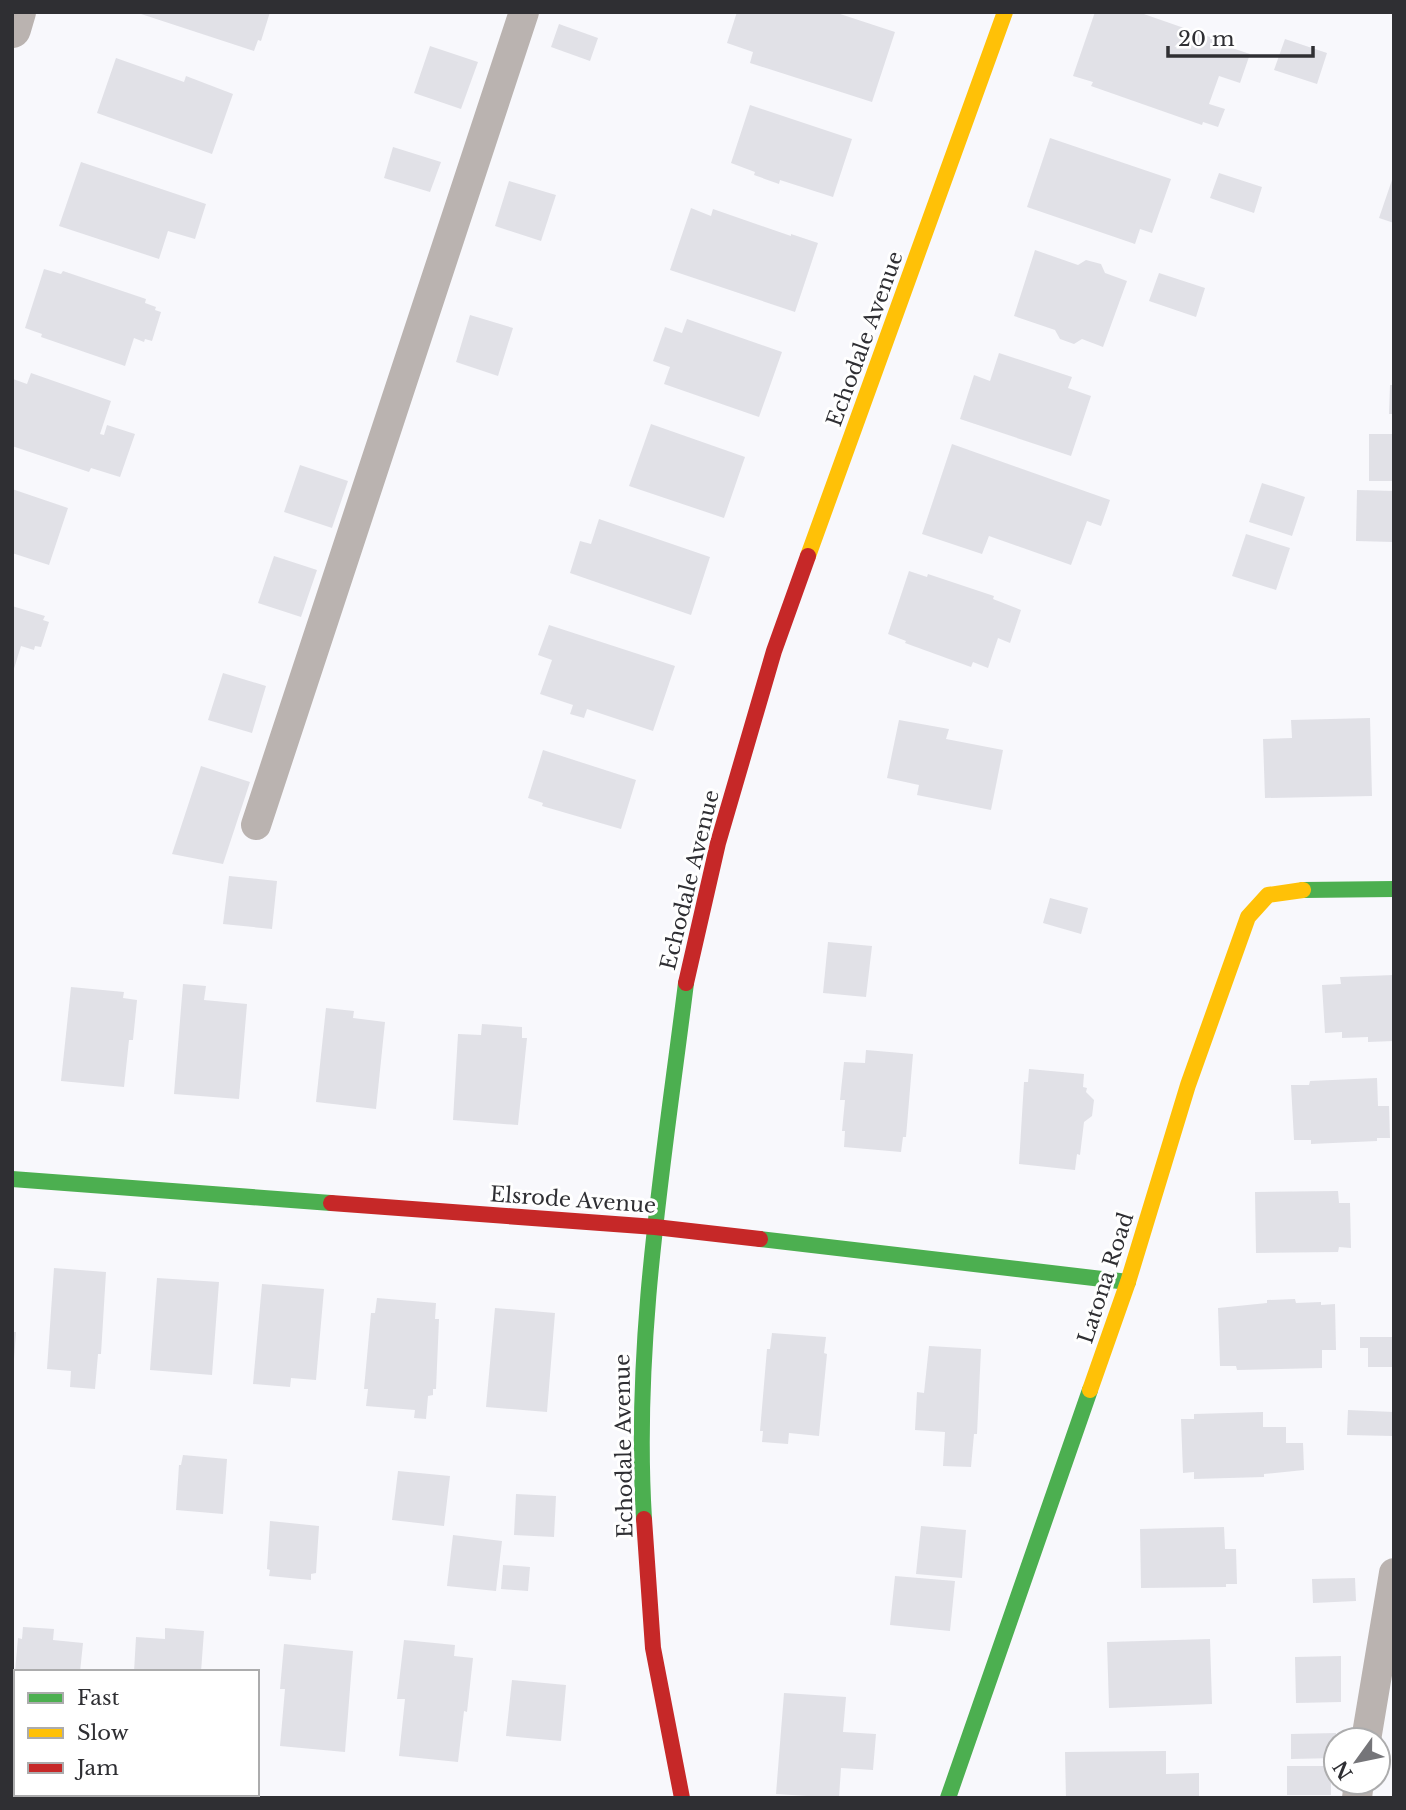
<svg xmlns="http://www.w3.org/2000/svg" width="1406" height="1810" font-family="'Libre Baskerville',serif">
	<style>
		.building { fill: #e1e1e7 }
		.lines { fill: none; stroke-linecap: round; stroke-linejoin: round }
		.lane { stroke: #bab3b0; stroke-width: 30 }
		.street { stroke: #bab3b0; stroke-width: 38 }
		.fast { stroke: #4caf50; stroke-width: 16 }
		.slow { stroke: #ffc107; stroke-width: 16 }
		.jam { stroke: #c62828; stroke-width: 16 }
		.labels { text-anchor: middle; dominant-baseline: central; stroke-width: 6; stroke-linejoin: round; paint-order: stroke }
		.street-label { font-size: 21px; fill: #2f2f33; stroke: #fff }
	</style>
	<rect width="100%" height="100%" fill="#f8f8fc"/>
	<path class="building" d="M 270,12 L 261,41 L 258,40 L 254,51 L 138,13 Z
		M 737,12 L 834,12 L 895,32 L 872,102 L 750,63 L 753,52 L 727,43 Z
		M 1095,12 L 1138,12 L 1230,44 L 1229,47 L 1250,54 L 1240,83 L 1219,76 L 1209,104 L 1225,109 L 1218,127 L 1203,122 L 1202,125 L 1091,86 L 1093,82 L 1073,76 Z
		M 559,24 L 598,38 L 590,61 L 551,47 Z
		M 1285,39 L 1327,53 L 1317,84 L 1274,70 Z
		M 430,46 L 478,62 L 461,109 L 414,93 Z
		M 116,58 L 184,82 L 186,76 L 233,94 L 212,154 L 97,113 Z
		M 750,105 L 852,139 L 833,197 L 780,180 L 779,184 L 754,175 L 755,172 L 731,163 Z
		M 1050,138 L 1171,179 L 1152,233 L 1140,229 L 1135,244 L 1027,207 Z
		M 393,147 L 441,162 L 430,192 L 384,178 Z
		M 81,162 L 206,204 L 195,239 L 168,231 L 159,259 L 59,226 Z
		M 1219,173 L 1262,187 L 1254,213 L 1210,198 Z
		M 1393,177 L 1394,177 L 1394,223 L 1379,218 Z
		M 509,181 L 556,195 L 541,241 L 495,226 Z
		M 691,208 L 711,216 L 713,209 L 791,236 L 791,234 L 818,243 L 795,312 L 670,270 Z
		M 1035,250 L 1078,265 L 1086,260 L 1101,264 L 1105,273 L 1127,281 L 1103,347 L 1082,339 L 1074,344 L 1060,339 L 1055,330 L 1014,316 Z
		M 44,269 L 61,274 L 63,271 L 146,299 L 145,303 L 156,307 L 155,310 L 161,312 L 152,341 L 145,339 L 144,342 L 134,338 L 125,366 L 41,337 L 42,334 L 25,328 Z
		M 1159,273 L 1205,288 L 1196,317 L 1149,301 Z
		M 470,315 L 513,328 L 498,376 L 456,362 Z
		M 687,319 L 782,352 L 759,417 L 664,384 L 670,367 L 653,361 L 665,327 L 682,333 Z
		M 999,353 L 1072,377 L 1068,388 L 1091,396 L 1071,456 L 960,419 L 974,375 L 990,381 Z
		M 31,373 L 111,401 L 100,434 L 104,435 L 107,425 L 135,434 L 120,477 L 91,468 L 89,472 L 12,446 L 12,381 L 13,379 L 27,384 Z
		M 1390,385 L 1394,385 L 1394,414 L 1389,414 Z
		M 651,424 L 745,457 L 724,518 L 629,486 Z
		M 1369,434 L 1394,434 L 1394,481 L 1369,481 Z
		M 952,444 L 1110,500 L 1101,526 L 1087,521 L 1071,565 L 989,536 L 982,554 L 922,534 Z
		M 300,465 L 348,481 L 332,528 L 284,512 Z
		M 1262,483 L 1305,497 L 1292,536 L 1249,522 Z
		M 12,489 L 68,508 L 49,565 L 12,553 Z
		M 1357,490 L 1394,491 L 1394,542 L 1356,541 Z
		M 599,519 L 710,557 L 691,615 L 570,573 L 580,541 L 591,544 Z
		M 1246,534 L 1290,548 L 1276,590 L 1232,576 Z
		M 274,556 L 317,570 L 301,617 L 258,603 Z
		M 909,571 L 927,577 L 928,574 L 994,596 L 993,599 L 1021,610 L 1010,643 L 998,638 L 988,668 L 973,662 L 971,667 L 905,643 L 906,641 L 888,634 Z
		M 12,606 L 45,616 L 43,620 L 49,622 L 41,647 L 35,646 L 34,650 L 21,646 L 13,672 Z
		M 549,625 L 675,666 L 653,731 L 587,709 L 584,718 L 570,714 L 573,705 L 540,694 L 552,660 L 538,655 Z
		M 223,673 L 266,686 L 252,733 L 208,720 Z
		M 1370,718 L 1372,796 L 1265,798 L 1263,739 L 1292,738 L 1291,720 Z
		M 899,720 L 949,729 L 946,739 L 1003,750 L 991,810 L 917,795 L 919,785 L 887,778 Z
		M 543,750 L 636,780 L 621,829 L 542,806 L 543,803 L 528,798 Z
		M 201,766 L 250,782 L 223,864 L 172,854 Z
		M 229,876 L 277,881 L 272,929 L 223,924 Z
		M 1050,898 L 1088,908 L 1081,934 L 1043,923 Z
		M 828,942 L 872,946 L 866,997 L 823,993 Z
		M 1394,975 L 1394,1041 L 1368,1042 L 1368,1037 L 1342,1038 L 1342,1032 L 1325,1033 L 1322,985 L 1341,984 L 1340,977 Z
		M 183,984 L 206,986 L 204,1000 L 247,1004 L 239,1099 L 174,1094 Z
		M 71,987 L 124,992 L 123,998 L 137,1000 L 133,1040 L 129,1040 L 124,1087 L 61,1081 Z
		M 326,1008 L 354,1011 L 353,1018 L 385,1022 L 376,1109 L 316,1102 Z
		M 482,1024 L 522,1027 L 522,1038 L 527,1038 L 518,1125 L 453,1120 L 458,1034 L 481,1035 Z
		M 866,1050 L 913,1054 L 906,1137 L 903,1137 L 901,1152 L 844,1147 L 845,1131 L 842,1131 L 845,1100 L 840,1100 L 844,1062 L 865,1063 Z
		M 1029,1069 L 1084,1074 L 1083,1087 L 1087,1088 L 1086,1092 L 1094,1100 L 1092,1116 L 1084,1122 L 1080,1155 L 1077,1154 L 1075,1170 L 1019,1164 L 1024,1082 L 1028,1082 Z
		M 1377,1078 L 1378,1106 L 1389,1106 L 1390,1138 L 1377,1138 L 1377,1141 L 1311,1144 L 1311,1140 L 1294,1140 L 1291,1085 L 1309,1085 L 1310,1081 Z
		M 1338,1191 L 1339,1203 L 1350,1203 L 1351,1248 L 1339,1247 L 1338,1252 L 1256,1253 L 1255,1192 Z
		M 54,1268 L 106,1272 L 101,1354 L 98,1354 L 95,1389 L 70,1387 L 71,1371 L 47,1369 Z
		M 157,1278 L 219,1282 L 212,1375 L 150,1370 Z
		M 262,1284 L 324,1289 L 316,1380 L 291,1378 L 290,1387 L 253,1384 Z
		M 377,1298 L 436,1303 L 435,1319 L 439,1319 L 436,1389 L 433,1389 L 433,1395 L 428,1396 L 426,1419 L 414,1418 L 415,1410 L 366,1406 L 368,1389 L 364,1389 L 371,1313 L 375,1313 Z
		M 1295,1299 L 1296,1303 L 1321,1302 L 1321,1305 L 1335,1304 L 1336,1350 L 1322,1350 L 1322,1368 L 1237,1370 L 1236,1366 L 1220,1366 L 1218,1308 L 1267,1303 L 1267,1300 Z
		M 495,1308 L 555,1313 L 547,1412 L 486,1407 Z
		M 12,1332 L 16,1332 L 14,1359 L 12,1359 Z
		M 772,1333 L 826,1337 L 824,1353 L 827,1354 L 819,1436 L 789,1433 L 788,1444 L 762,1442 L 763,1431 L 760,1431 L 767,1349 L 770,1349 Z
		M 1360,1337 L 1394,1337 L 1394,1367 L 1368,1367 L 1368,1348 L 1360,1348 Z
		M 929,1346 L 981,1349 L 977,1434 L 974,1434 L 971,1467 L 943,1466 L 945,1432 L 915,1430 L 917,1392 L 924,1393 Z
		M 1348,1410 L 1394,1412 L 1393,1436 L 1347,1435 Z
		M 1263,1412 L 1263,1427 L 1286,1427 L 1286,1443 L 1303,1443 L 1304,1470 L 1264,1474 L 1264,1477 L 1194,1479 L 1194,1472 L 1183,1473 L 1181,1419 L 1194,1419 L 1194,1414 Z
		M 183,1455 L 227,1459 L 223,1514 L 176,1510 L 179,1465 L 181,1465 Z
		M 398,1471 L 450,1476 L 444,1526 L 392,1520 Z
		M 516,1494 L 556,1496 L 554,1537 L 514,1535 Z
		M 270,1521 L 319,1526 L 316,1573 L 311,1574 L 311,1580 L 269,1576 L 270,1570 L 267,1569 Z
		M 921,1526 L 966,1530 L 962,1578 L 916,1574 Z
		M 1224,1527 L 1225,1549 L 1236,1549 L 1237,1584 L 1226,1584 L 1226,1587 L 1141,1588 L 1140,1529 Z
		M 453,1535 L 502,1541 L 496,1591 L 447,1586 Z
		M 503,1565 L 530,1567 L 528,1591 L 501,1589 Z
		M 895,1576 L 955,1581 L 950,1631 L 890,1625 Z
		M 1355,1578 L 1356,1601 L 1313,1603 L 1312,1579 Z
		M 23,1627 L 54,1629 L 53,1640 L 83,1643 L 80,1672 L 15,1672 L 18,1638 L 22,1639 Z
		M 165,1628 L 204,1631 L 201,1672 L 134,1672 L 136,1637 L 165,1639 Z
		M 1210,1639 L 1212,1704 L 1109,1708 L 1107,1642 Z
		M 404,1640 L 455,1645 L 454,1656 L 473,1658 L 467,1712 L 464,1711 L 458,1762 L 399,1756 L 405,1699 L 397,1699 Z
		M 284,1644 L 353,1651 L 345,1752 L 280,1746 L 285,1689 L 280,1689 Z
		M 1341,1656 L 1341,1702 L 1296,1703 L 1295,1657 Z
		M 512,1680 L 566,1685 L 561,1741 L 506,1736 Z
		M 784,1693 L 846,1697 L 843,1732 L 876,1734 L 873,1770 L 841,1768 L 839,1798 L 776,1794 Z
		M 1336,1733 L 1336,1758 L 1291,1759 L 1291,1734 Z
		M 1166,1751 L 1166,1774 L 1199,1773 L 1199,1797 L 1066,1798 L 1065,1752 Z
		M 1287,1766 L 1331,1766 L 1331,1795 L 1287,1795 Z"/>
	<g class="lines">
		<path class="lane" d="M 256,825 L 524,12
			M 1366,1740 L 1394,1573
			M 1357,1798 L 1359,1782"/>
		<path class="street" d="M 12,29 L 17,12"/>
		<path class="fast" d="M 1303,890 L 1394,889
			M 12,1179 L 331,1203
			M 760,1239 L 1128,1282
			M 644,1519 C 633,1339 664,1160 686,983
			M 948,1798 L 1090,1390"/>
		<path class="slow" d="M 808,556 L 1005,12
			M 1090,1390 L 1128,1282 L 1188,1085 L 1248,917 L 1268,895 L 1303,890"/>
		<path class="jam" d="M 686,983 L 718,843 L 774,651 L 808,556
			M 331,1203 L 655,1227 L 760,1239
			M 644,1519 L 653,1648 L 682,1798"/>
	</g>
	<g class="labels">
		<g class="street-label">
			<text transform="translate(865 339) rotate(-70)">Echodale Avenue</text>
			<text transform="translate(690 880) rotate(-76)">Echodale Avenue</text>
			<text transform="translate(573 1200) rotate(4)">Elsrode Avenue</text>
			<text transform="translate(1106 1278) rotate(-72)">Latona Road</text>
			<text transform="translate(624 1446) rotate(-91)">Echodale Avenue</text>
		</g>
	</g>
	<rect width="1406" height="1810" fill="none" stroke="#2f2f33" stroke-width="28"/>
	<rect x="14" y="1670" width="245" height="126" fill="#ffffff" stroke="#acacad" stroke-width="2"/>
	<rect x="28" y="1693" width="35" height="10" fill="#4caf50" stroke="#acacad" stroke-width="2"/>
	<text x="77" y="1705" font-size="21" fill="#2f2f33">Fast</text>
	<rect x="28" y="1728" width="35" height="10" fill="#ffc107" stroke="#acacad" stroke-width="2"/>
	<text x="77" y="1740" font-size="21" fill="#2f2f33">Slow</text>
	<rect x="28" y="1763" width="35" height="10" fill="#c62828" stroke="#acacad" stroke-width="2"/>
	<text x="77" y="1775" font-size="21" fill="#2f2f33">Jam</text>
	<g transform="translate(1357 1761) rotate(237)"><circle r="33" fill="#ffffff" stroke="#acacad" stroke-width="2"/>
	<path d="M0-5L12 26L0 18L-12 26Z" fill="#757579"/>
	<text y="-10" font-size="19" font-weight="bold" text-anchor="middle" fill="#2f2f33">N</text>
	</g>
	<path d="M1168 46v10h145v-10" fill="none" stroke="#2f2f33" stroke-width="3.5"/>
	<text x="1178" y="46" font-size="21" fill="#2f2f33" stroke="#ffffff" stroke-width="5" paint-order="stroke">20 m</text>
</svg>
